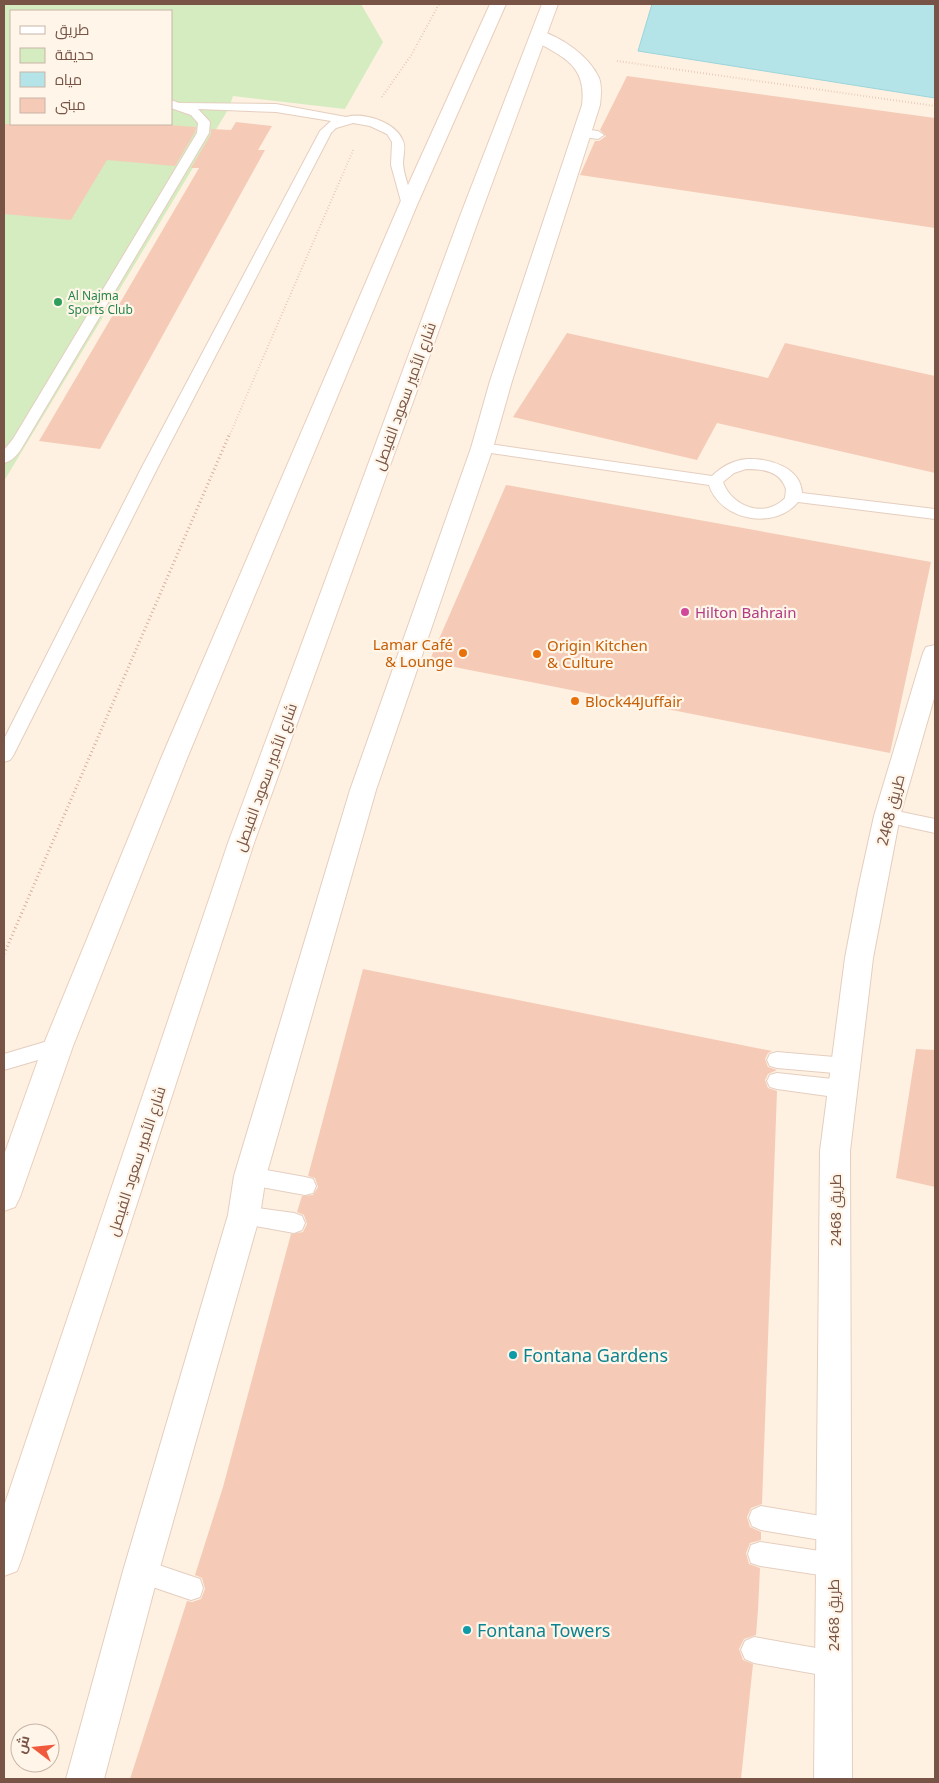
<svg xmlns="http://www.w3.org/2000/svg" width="939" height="1783" font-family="'Noto Sans',Cairo,sans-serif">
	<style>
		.green { fill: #d4ecbf; fill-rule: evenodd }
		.water { fill: #b4e4e8; stroke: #9ad5db }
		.building { fill: #f5cbb7 }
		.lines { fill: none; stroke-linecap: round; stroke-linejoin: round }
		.lane-casing { stroke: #e5cebf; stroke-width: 2 }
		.street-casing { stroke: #e5cebf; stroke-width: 2 }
		.secondary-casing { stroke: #eacebc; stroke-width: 2 }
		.path-far1 { stroke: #daaf9a; stroke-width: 2; stroke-dasharray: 0.5 2.5; stroke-linecap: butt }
		.path { stroke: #daaf9a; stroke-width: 3; stroke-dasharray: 1 3; stroke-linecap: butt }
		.lane { fill: #fff; fill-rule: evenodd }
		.street { fill: #fff; fill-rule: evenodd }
		.secondary { fill: #fff; fill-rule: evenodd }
		.leisure-dot { fill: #2e9e5b; stroke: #fff5e9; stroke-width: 2 }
		.hotel-dot { fill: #d1479c; stroke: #fff5e9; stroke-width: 2 }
		.food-dot { fill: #e8710a; stroke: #fff5e9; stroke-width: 2 }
		.culture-dot { fill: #0f9aa8; stroke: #fff5e9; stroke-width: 2 }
		.labels { text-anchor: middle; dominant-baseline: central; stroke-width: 4.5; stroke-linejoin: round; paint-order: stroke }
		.far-leisure-label { font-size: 12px; fill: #27864d; stroke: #fff5e9; text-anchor: start }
		.street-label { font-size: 15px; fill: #775446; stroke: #fff5e9 }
		.hotel-label { font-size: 15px; fill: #b23c85; stroke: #fff5e9; text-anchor: start }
		.food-label { font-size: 15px; fill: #c56008; stroke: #fff5e9; text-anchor: start }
		.near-culture-label { font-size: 18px; fill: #0d838f; stroke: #fff5e9; text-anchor: start }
	</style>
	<rect width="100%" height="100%" fill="#fef1e1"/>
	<path class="green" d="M 4,4 L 361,4 L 383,42 L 345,109 L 233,96 L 229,108 L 4,481 ZM 11,11 L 171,11 L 171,124 L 11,124 Z"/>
	<path class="water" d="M 652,4 L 935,4 L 935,98 L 638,51 Z"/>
	<path class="building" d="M 627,76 L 935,118 L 935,228 L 580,175 L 595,141 L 599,141 L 606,136 L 600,130 Z
		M 236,122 L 272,126 L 258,150 L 265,150 L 100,449 L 39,441 L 199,168 L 191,168 L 211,134 L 211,129 L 231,130 Z
		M 4,124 L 154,124 L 196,127 L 195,132 L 175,166 L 107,160 L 71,220 L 4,214 Z
		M 567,333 L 768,378 L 785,343 L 935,376 L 935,473 L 717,423 L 697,460 L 513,417 Z
		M 506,485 L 931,562 L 890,753 L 429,662 Z
		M 363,969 L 772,1051 L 768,1053 L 765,1059 L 768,1067 L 777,1070 L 768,1074 L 765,1080 L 768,1088 L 777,1091 L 762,1504 L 751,1508 L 747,1517 L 750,1527 L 761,1532 L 761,1540 L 750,1543 L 746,1553 L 749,1564 L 760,1568 L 758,1610 L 756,1635 L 744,1639 L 739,1649 L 743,1660 L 753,1664 L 741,1779 L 130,1779 L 187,1601 L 192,1602 L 201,1599 L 205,1589 L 202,1578 L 195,1575 L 223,1487 L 291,1234 L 303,1232 L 307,1224 L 304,1215 L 297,1212 L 302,1196 L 313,1195 L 318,1187 L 315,1178 L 308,1176 Z
		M 916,1049 L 935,1050 L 935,1187 L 896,1178 Z"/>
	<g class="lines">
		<defs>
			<path id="lane" d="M 171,100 L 179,103 L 276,104 L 346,117 C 364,112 396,122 403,141 C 406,147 403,156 403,164 C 404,177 411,192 414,205 L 408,209 L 402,205 L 391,165 L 392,142 L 387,134 L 370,126 L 353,123 L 336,128 L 331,133 L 159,465 L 13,756 L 10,760 L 4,762 L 4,739 L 143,465 L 320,131 L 331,121 L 276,112 L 198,109 L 210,122 L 209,133 L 27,439 C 21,449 16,460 4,463 L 4,450 L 13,439 L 197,133 L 198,123 L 191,115 L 171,108 Z
				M 581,129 L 598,131 L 604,135 L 598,139 L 577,136 L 575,133 Z
				M 482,443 L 712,476 C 721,467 734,460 747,459 C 768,458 801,467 802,493 L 935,509 L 935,519 L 798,502 C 774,531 720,520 709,485 L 477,451 L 475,448 L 477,445 ZM 746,469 C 763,469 780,471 786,489 L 785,498 C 765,519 732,507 723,482 L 734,473 Z
				M 887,809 L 935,819 L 935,833 L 881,821 L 878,816 L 881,811 Z
				M 58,1038 L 65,1040 L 68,1046 L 65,1052 L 4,1070 L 4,1054 Z
				M 777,1052 L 846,1058 L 853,1060 L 856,1066 L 853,1072 L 846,1074 L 777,1068 L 770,1066 L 767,1060 L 770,1054 Z
				M 777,1073 L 842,1080 L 849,1083 L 852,1089 L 849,1095 L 842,1098 L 777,1089 L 770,1087 L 767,1081 L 770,1075 Z
				M 250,1167 L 305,1177 L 313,1179 L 316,1186 L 313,1193 L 305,1195 L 250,1185 L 243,1182 L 239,1176 L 243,1170 Z
				M 244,1206 L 294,1213 L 302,1216 L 305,1223 L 302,1230 L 294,1233 L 244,1224 L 236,1222 L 233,1215 L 236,1208 Z
				M 761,1506 L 833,1518 L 842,1522 L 845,1530 L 842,1538 L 833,1542 L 761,1530 L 752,1526 L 749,1518 L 752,1510 Z
				M 760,1542 L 833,1553 L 842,1556 L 845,1565 L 842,1574 L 833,1577 L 760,1566 L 751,1563 L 748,1554 L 751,1545 Z
				M 141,1559 L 200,1579 L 203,1588 L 200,1597 L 191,1600 L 132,1580 L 129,1571 L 132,1562 Z
				M 754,1637 L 833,1651 L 842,1655 L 846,1664 L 842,1673 L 833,1677 L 754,1663 L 745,1659 L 741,1650 L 745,1641 Z"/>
			<path id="street" d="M 539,31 C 561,36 590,57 599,78 C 602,86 601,96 600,105 L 512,381 L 493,448 L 376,790 L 266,1176 L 260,1215 L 159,1571 L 104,1779 L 66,1779 L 123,1571 L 228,1215 L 234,1176 L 350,790 L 471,448 L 490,381 L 582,105 C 587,65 563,57 533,40 L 531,36 L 533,32 Z
				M 935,645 L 935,695 L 900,816 L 873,958 L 850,1151 L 852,1779 L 814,1779 L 820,1151 L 845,958 L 858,889 L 874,816 L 923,653 L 926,647 Z"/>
			<path id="secondary" d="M 490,4 L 506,4 L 417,205 L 188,756 L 73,1046 L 20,1197 L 15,1207 L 4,1211 L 4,1155 L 43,1046 L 162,756 L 399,205 Z
				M 542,4 L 558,4 L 480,216 L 254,843 L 22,1558 L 17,1571 L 4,1576 L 4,1506 L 228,843 L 460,216 Z"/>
		</defs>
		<use href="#lane" class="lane-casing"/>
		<use href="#street" class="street-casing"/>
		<use href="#secondary" class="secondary-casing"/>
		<path class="path-far1" d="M 617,61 L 935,106
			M 382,97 L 412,54 L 439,4
			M 230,434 L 354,148"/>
		<path class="path" d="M 4,954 L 230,433"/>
		<use href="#lane" class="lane"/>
		<use href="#street" class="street"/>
		<use href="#secondary" class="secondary"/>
	</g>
	<circle class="leisure-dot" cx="58" cy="302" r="5"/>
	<circle class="hotel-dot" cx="685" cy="612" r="5"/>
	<g class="food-dot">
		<circle cx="463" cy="653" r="5"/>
		<circle cx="537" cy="654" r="5"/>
		<circle cx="575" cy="701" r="5"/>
	</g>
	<g class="culture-dot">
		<circle cx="513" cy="1355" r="5"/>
		<circle cx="467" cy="1630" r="5"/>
	</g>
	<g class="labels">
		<g class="far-leisure-label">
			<text x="68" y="295">Al Najma<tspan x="68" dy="14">Sports Club</tspan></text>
		</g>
		<g class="street-label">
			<text transform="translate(404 396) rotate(-70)">شارع الأمير سعود الفيصل</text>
			<text transform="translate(265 777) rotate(-70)">شارع الأمير سعود الفيصل</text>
			<text transform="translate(890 810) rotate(-76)">طريق 2468</text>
			<text transform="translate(136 1161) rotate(-72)">شارع الأمير سعود الفيصل</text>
			<text transform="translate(835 1210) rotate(-90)">طريق 2468</text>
			<text transform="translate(833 1615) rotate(-90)">طريق 2468</text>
		</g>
		<g class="hotel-label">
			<text x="695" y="612">Hilton Bahrain</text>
		</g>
		<g class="food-label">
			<text x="453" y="644" text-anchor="end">Lamar Café<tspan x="453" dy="17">&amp; Lounge</tspan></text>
			<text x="547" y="645">Origin Kitchen<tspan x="547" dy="17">&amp; Culture</tspan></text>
			<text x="585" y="701">Block44Juffair</text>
		</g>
		<g class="near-culture-label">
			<text x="523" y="1355">Fontana Gardens</text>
			<text x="477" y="1630">Fontana Towers</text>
		</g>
	</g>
	<rect width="939" height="1783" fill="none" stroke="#775446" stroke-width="10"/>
	<rect x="10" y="10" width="162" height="115" fill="#fff5e9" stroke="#c9b5a8"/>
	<rect x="20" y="26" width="25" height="8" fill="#ffffff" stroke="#c9b5a8"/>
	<text x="55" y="35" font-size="15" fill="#775446">طريق</text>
	<rect x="20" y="48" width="25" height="15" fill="#d4ecbf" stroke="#c9b5a8"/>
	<text x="55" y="60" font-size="15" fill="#775446">حديقة</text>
	<rect x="20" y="72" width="25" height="15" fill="#b4e4e8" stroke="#c9b5a8"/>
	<text x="55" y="85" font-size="15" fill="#775446">مياه</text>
	<rect x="20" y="98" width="25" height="15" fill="#f5cbb7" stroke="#c9b5a8"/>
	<text x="55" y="110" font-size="15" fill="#775446">مبنى</text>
	<g transform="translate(35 1748) rotate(286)"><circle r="24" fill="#fff5e9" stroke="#c9b5a8"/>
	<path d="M0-4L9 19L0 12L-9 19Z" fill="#f1593d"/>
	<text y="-8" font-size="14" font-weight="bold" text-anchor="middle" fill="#775446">ش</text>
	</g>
</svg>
